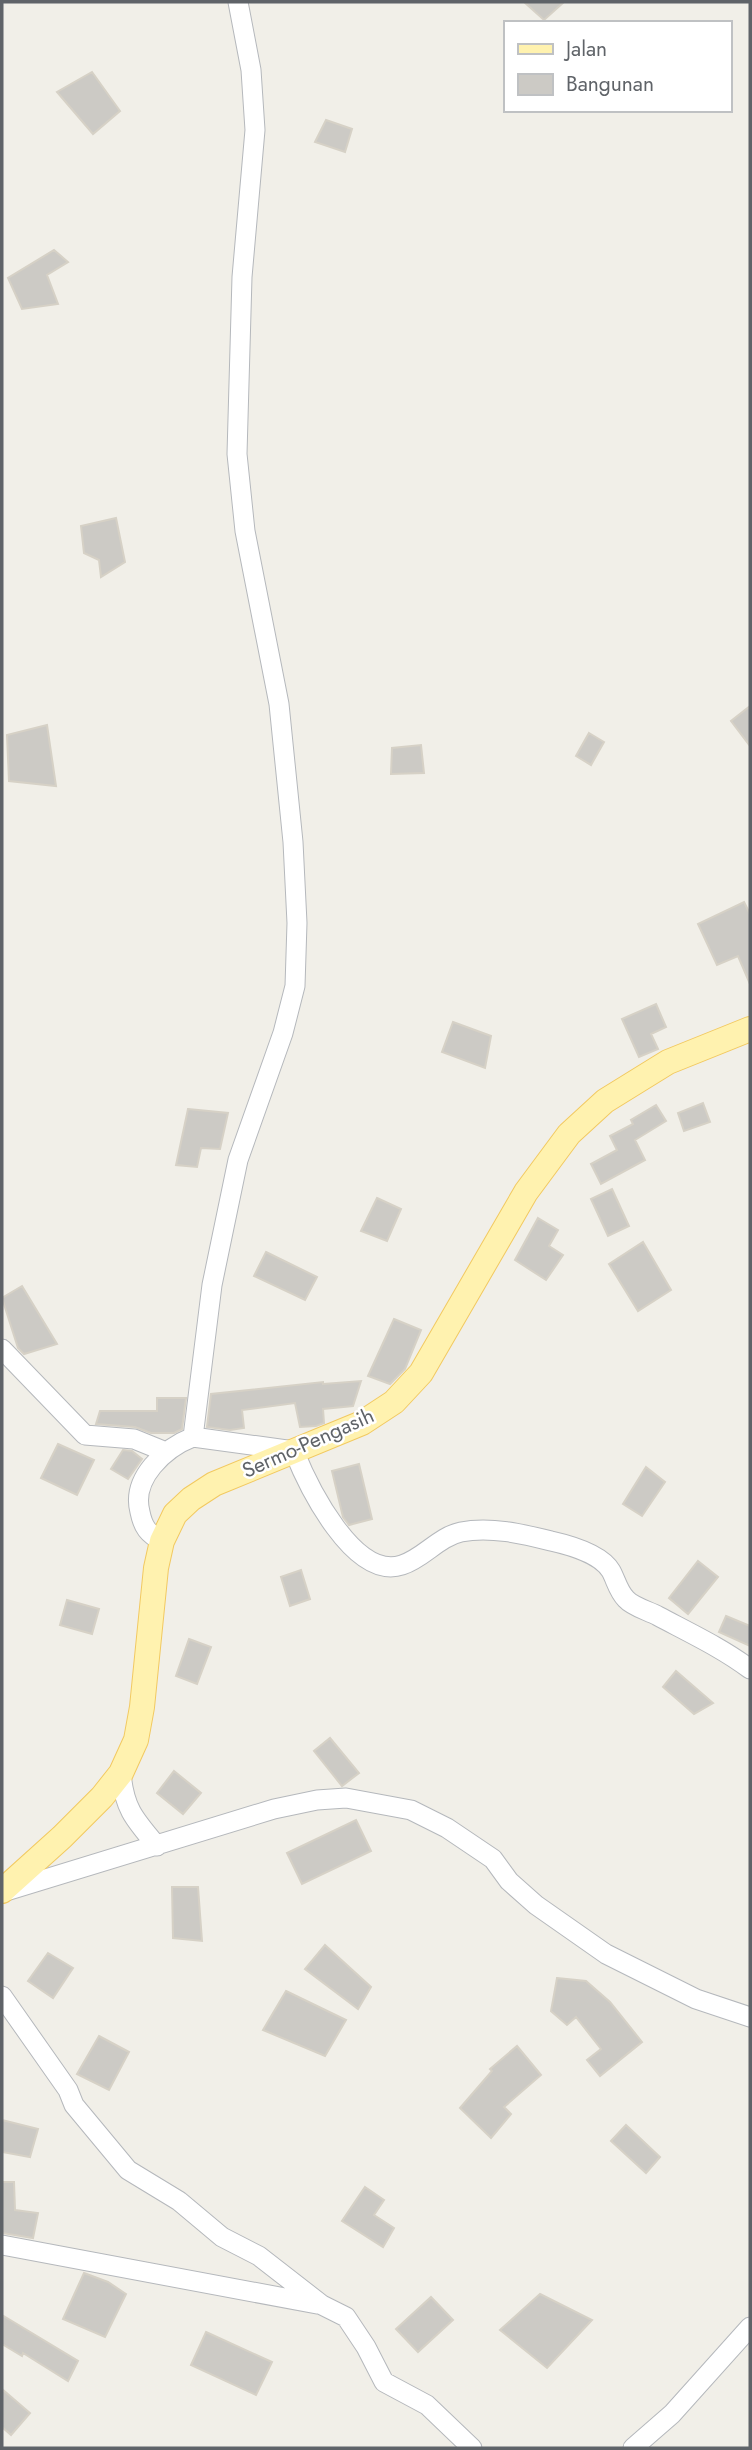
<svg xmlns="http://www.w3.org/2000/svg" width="752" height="2450" font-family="Jost,sans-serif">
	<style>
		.building { fill: #cccac5; stroke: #d6d1c6; stroke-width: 2 }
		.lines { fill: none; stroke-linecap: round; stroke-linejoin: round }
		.minor-casing { stroke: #b5b8bc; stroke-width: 21 }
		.major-casing { stroke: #f2c960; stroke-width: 26 }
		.minor { stroke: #fff; stroke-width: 19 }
		.major { stroke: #fff2af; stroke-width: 24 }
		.labels { text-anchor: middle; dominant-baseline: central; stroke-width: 5; stroke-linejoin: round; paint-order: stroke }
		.street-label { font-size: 21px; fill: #5f6368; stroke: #fff }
	</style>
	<rect width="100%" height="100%" fill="#f1efe8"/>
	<path class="building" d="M 524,2 L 564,2 L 544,20 Z
		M 92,72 L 120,111 L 93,134 L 57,92 Z
		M 326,120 L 352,129 L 345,152 L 315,142 Z
		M 54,250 L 68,262 L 47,275 L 58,304 L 22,309 L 8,278 Z
		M 116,518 L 125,562 L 101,577 L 99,560 L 84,553 L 81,526 Z
		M 750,706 L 750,746 L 731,721 Z
		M 47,725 L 56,786 L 9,781 L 7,735 Z
		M 589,733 L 604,742 L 591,765 L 576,756 Z
		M 421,745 L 424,773 L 391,774 L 392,748 Z
		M 744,902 L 750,914 L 750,984 L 738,956 L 717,965 L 698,924 Z
		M 656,1004 L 666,1027 L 651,1034 L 658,1049 L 639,1057 L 622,1019 Z
		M 453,1022 L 491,1036 L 485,1068 L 442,1052 Z
		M 703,1103 L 710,1122 L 684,1131 L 678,1113 Z
		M 656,1105 L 666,1121 L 635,1140 L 645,1160 L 601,1184 L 591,1164 L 617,1150 L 610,1136 L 633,1124 L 631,1120 Z
		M 188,1109 L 228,1113 L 220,1149 L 201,1148 L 197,1167 L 176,1165 Z
		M 612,1189 L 629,1226 L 608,1236 L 591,1199 Z
		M 377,1198 L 401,1209 L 387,1241 L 361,1231 Z
		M 538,1218 L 558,1230 L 549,1246 L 563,1255 L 546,1280 L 515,1260 Z
		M 643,1242 L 671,1290 L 638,1311 L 609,1264 Z
		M 266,1252 L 317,1277 L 305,1300 L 254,1276 Z
		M 22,1286 L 57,1344 L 24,1354 L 18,1348 L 2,1298 Z
		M 394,1319 L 421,1330 L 405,1369 L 390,1384 L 368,1376 Z
		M 361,1381 L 353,1406 L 323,1409 L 324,1423 L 316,1426 L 300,1427 L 295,1403 L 242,1410 L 244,1428 L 230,1430 L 207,1427 L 211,1394 L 323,1382 L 323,1384 Z
		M 157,1398 L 186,1398 L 182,1429 L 174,1433 L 151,1433 L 135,1427 L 96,1424 L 100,1411 L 157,1411 Z
		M 58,1444 L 94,1460 L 77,1495 L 41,1478 Z
		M 123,1450 L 132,1451 L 142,1459 L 128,1479 L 111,1469 Z
		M 359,1464 L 372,1519 L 349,1525 L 343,1517 L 332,1471 Z
		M 646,1467 L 665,1482 L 642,1516 L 623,1504 Z
		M 698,1561 L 718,1577 L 688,1614 L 669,1598 Z
		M 301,1570 L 310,1599 L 290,1606 L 281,1577 Z
		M 67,1600 L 99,1609 L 92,1634 L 60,1625 Z
		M 726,1616 L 750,1626 L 750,1646 L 719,1632 Z
		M 189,1639 L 211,1647 L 197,1684 L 176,1676 Z
		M 676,1671 L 713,1703 L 694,1714 L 663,1687 Z
		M 330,1738 L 359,1773 L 342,1786 L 314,1751 Z
		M 174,1771 L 201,1793 L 183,1814 L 157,1793 Z
		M 356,1820 L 371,1851 L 302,1884 L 287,1853 Z
		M 172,1887 L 198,1887 L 202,1941 L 173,1938 Z
		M 325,1945 L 371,1987 L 358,2009 L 305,1969 Z
		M 48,1953 L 73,1968 L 53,1998 L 28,1981 Z
		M 557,1978 L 586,1981 L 610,2002 L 642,2042 L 600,2076 L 587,2060 L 601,2049 L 576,2017 L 567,2025 L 551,2011 Z
		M 286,1991 L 346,2020 L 325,2056 L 263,2030 Z
		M 99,2036 L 129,2052 L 109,2090 L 77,2074 Z
		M 517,2046 L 541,2075 L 504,2107 L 511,2114 L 491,2138 L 460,2108 L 492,2071 L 490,2069 Z
		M 2,2120 L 38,2129 L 30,2157 L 2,2152 Z
		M 626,2125 L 660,2157 L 646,2173 L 611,2141 Z
		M 2,2182 L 14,2182 L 15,2210 L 38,2213 L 33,2238 L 2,2233 Z
		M 365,2187 L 384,2200 L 374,2215 L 394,2228 L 383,2247 L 342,2221 Z
		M 84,2273 L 108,2282 L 126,2294 L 105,2337 L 63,2319 Z
		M 540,2294 L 592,2320 L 547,2368 L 500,2330 Z
		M 431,2297 L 453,2320 L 418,2352 L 396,2329 Z
		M 2,2315 L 78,2361 L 68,2381 L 23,2353 L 22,2356 L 2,2344 Z
		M 206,2332 L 272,2362 L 256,2395 L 191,2365 Z
		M 2,2389 L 30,2413 L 11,2435 L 2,2427 Z"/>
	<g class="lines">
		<defs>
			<path id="minor" d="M 2,1349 L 85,1435 L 134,1439 L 166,1452
				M 193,1437 L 294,1451 C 308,1486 354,1581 402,1565 C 424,1558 438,1537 461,1532 C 490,1526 523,1534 551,1541 C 569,1545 601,1554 611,1571 C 616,1580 618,1591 626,1599 C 633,1607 649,1611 658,1616 C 690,1633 722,1648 750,1669
				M 162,1541 C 148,1534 143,1527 140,1512 C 131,1478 165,1448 193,1437 L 212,1285 L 238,1160 L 283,1033 L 295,986 L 297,923 L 293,842 L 279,704 L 245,531 L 237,454 L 242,277 L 255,130 L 251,70 L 238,2
				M 121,1773 C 124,1808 134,1819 157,1846
				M 3,1892 L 274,1809 L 317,1800 L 346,1798 L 411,1810 L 447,1828 L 493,1859 L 509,1881 L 536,1905 L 606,1954 L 696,1999 L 750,2017
				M 2,1996 L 68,2090 L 74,2105 L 128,2170 L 179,2201 L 222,2237 L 259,2256 L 322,2305 L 346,2317 L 366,2347 L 384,2382 L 427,2405 L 472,2448
				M 2,2245 L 317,2304
				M 633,2448 L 672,2414 L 750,2327"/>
			<path id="major" d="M 2,1891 L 62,1837 L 102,1797 L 121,1773 L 136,1740 L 142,1707 L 156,1568 L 162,1541 L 175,1514 L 191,1499 L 214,1484 L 362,1423 L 394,1402 L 421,1373 L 526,1192 L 569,1134 L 605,1101 L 668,1062 L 750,1029"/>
		</defs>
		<use href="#minor" class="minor-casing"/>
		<use href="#major" class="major-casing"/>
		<use href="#minor" class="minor"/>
		<use href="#major" class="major"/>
	</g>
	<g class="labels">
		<g class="street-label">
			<text transform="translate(308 1443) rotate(-24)">Sermo-Pengasih</text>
		</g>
	</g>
	<rect width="752" height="2450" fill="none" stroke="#5f6368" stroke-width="7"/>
	<rect x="504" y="21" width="228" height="91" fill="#ffffff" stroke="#bfc1c3" stroke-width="2"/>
	<rect x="518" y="44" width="35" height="10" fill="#fff2af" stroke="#bfc1c3" stroke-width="2"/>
	<text x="566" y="56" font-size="21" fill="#5f6368">Jalan</text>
	<rect x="518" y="74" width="35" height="21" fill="#cccac5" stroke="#bfc1c3" stroke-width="2"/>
	<text x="566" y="91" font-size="21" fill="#5f6368">Bangunan</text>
</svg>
